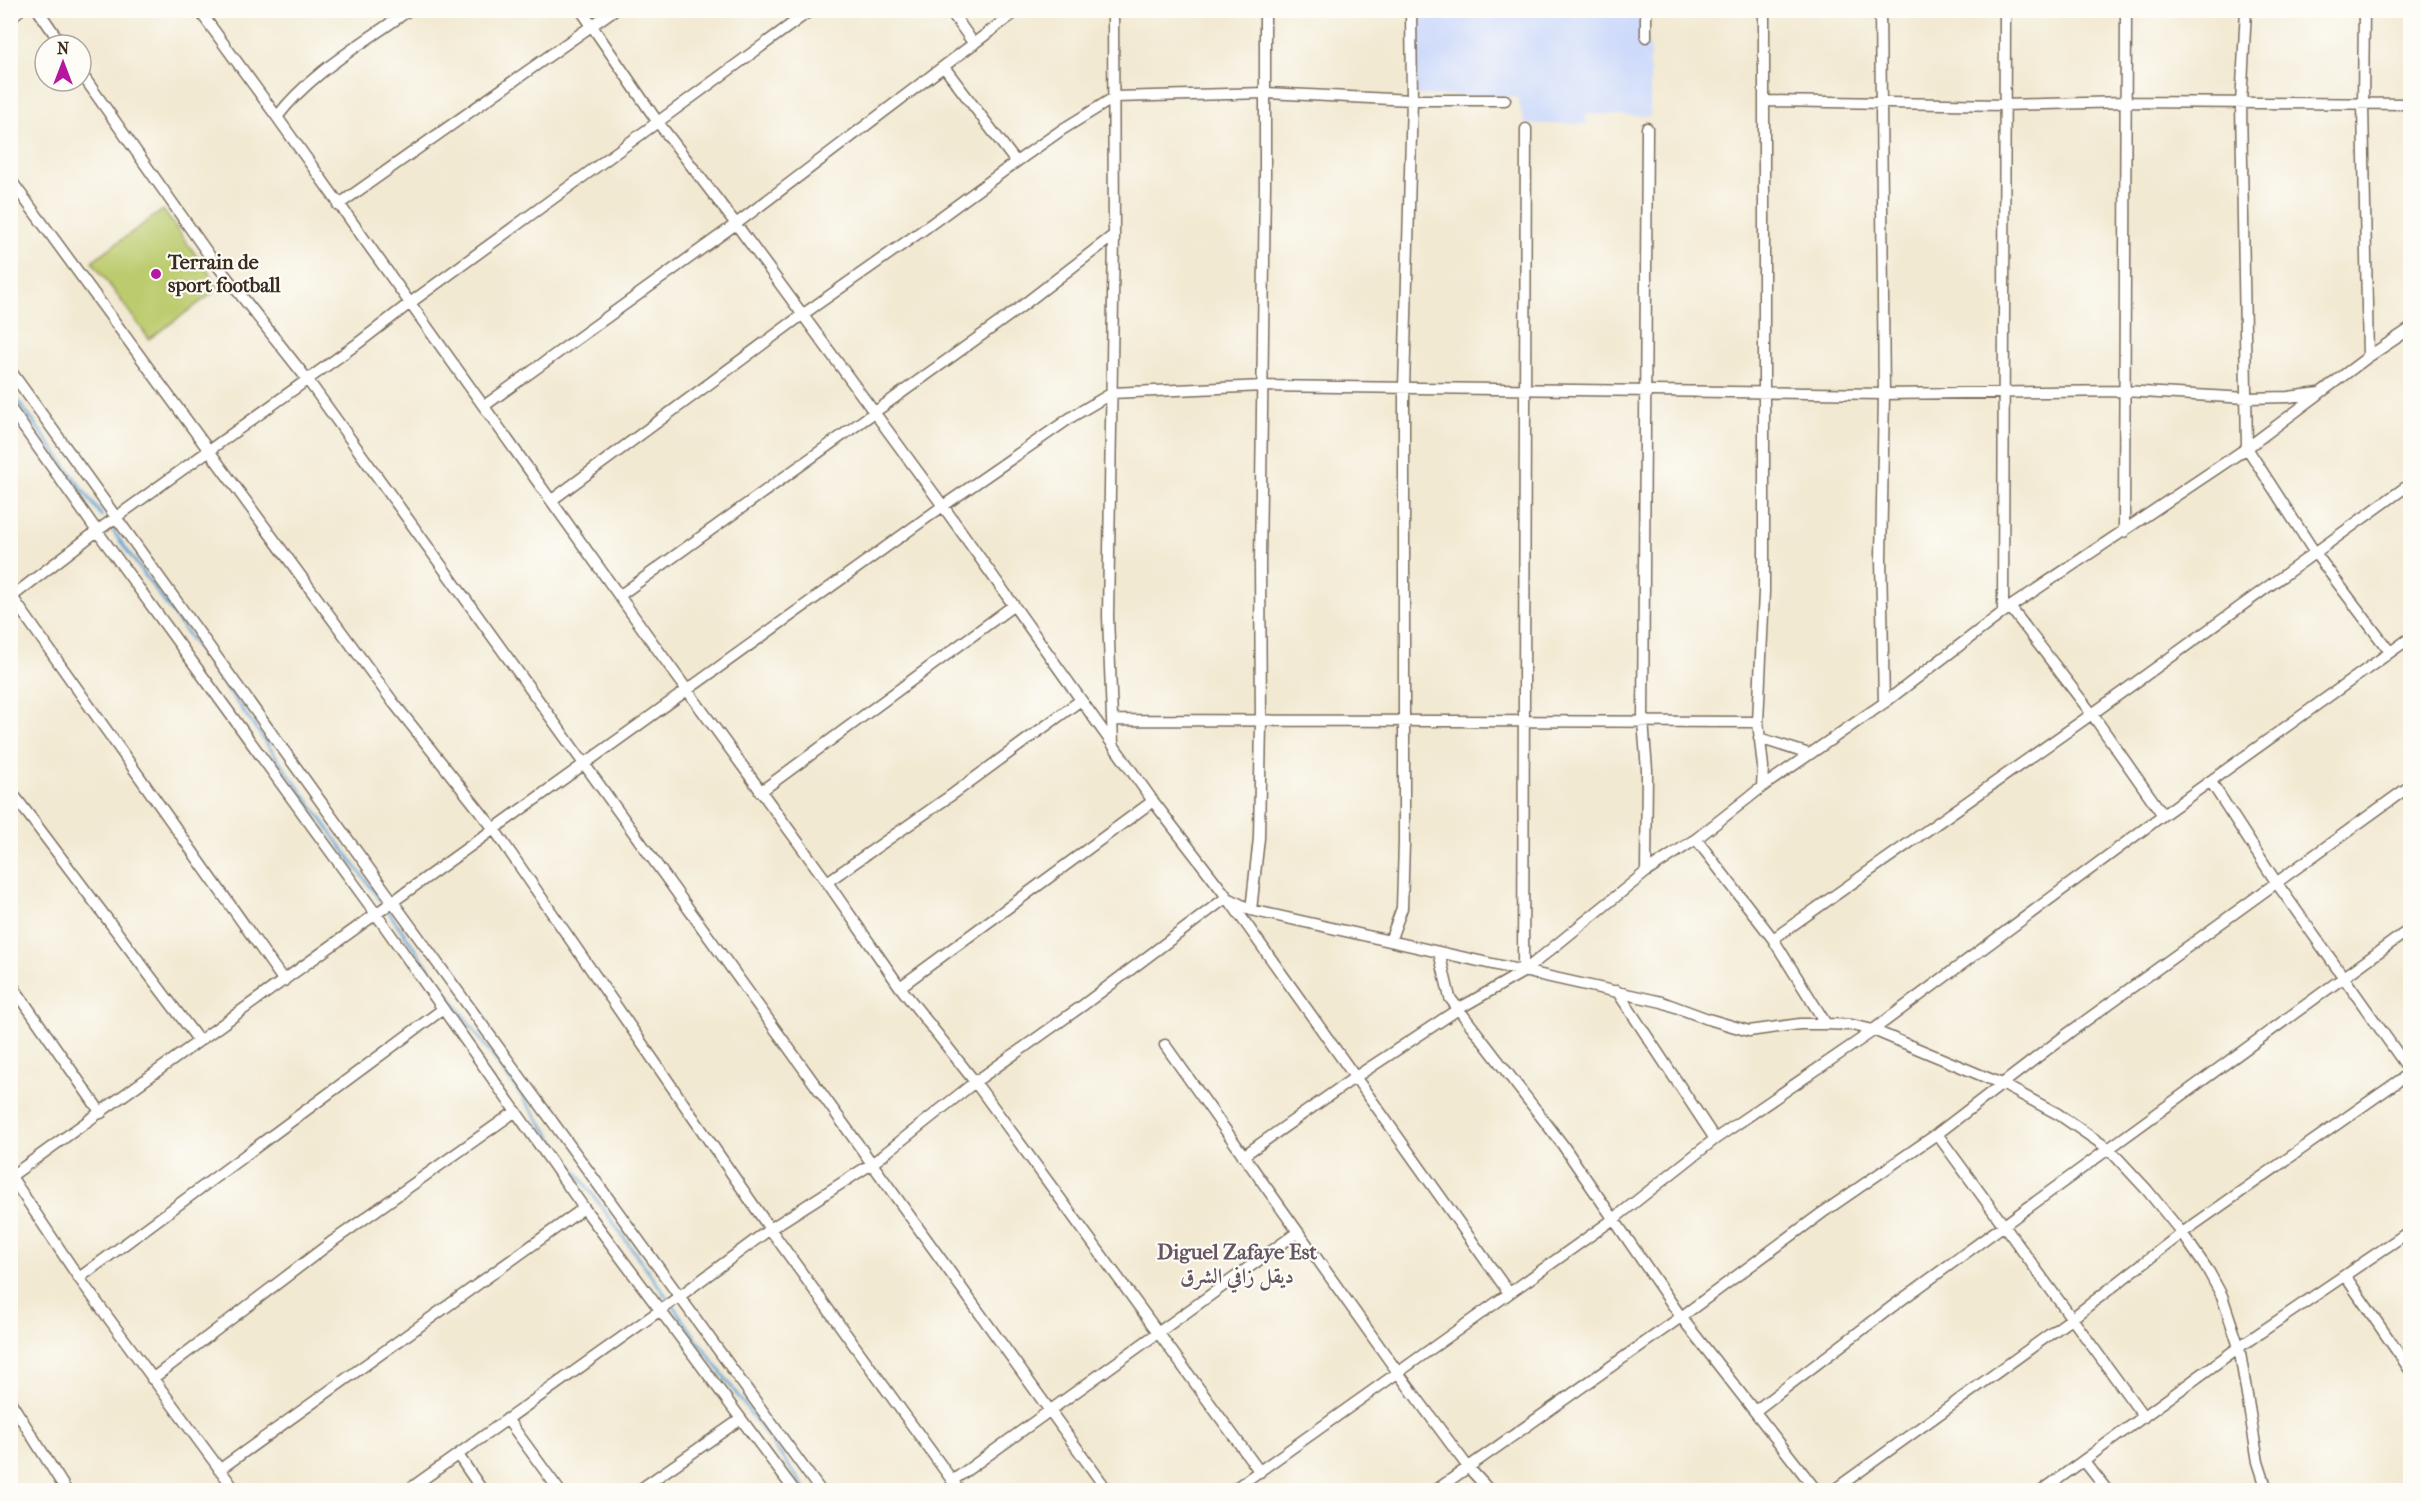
<svg xmlns="http://www.w3.org/2000/svg" width="2421" height="1501" font-family="'IM FELL French Canon',Amiri,serif">
	<style>
		.built { fill: #cedafa }
		.green { fill: #bccb6d; stroke: #7c7a46; stroke-width: 1.5 }
		.lines { fill: none; stroke-linecap: round; stroke-linejoin: round }
		.stream { stroke: #61a4d6; stroke-width: 3 }
		.minor-casing { stroke: #7b6d5d; stroke-width: 13 }
		.minor { stroke: #fff; stroke-width: 10 }
		.poi-dot { fill: #b5179e; stroke: #fdfcf7; stroke-width: 2 }
		.labels { text-anchor: middle; dominant-baseline: central; stroke-width: 4.5; stroke-linejoin: round; paint-order: stroke }
		.poi-label { font-size: 20px; font-weight: bold; fill: #3b2a1e; stroke: #fdfcf7; text-anchor: start }
		.neighbourhood-label { font-size: 21px; font-weight: bold; fill: #675662; stroke: #fdfcf7 }
	</style>
	<rect width="100%" height="100%" fill="#fdfcf7"/>
	<filter id="ink" filterUnits="userSpaceOnUse"><feTurbulence type="fractalNoise" baseFrequency=".0167" numOctaves="2"/><feDisplacementMap in="SourceGraphic" scale="12" xChannelSelector="R" yChannelSelector="G"/><feConvolveMatrix kernelMatrix="1 2 1 2 8 2 1 2 1" color-interpolation-filters="sRGB"/></filter>
	<filter id="wash" filterUnits="userSpaceOnUse"><feTurbulence type="fractalNoise" baseFrequency=".008" numOctaves="4" result="noise"/><feDisplacementMap in="SourceGraphic" scale="24" xChannelSelector="R" yChannelSelector="G"/><feGaussianBlur stdDeviation="1.35" result="paint"/><feColorMatrix in="noise" values="0 0 0 0 0 0 0 0 0 0 0 0 0 0 0 0 0 1.4 0 .05"/><feComposite in="paint" operator="in"/></filter>
	<g filter="url(#wash)">
		<rect width="100%" height="100%" fill="#f2e9d2"/>
		<path class="built" d="M 1416,11 L 1641,11 L 1641,44 L 1650,44 L 1650,116 L 1586,114 L 1586,124 L 1525,124 L 1517,97 L 1416,95 Z"/>
		<path class="green" d="M 163,210 L 220,288 L 149,339 L 92,261 Z"/>
		<g class="lines">
			<path class="stream" d="M 10,390 L 102,516
				M 113,531 L 669,1300
				M 673,1306 L 806,1490"/>
		</g>
	</g>
	<g filter="url(#ink)">
		<g class="lines">
			<defs>
				<path id="minor" d="M 38,10 L 62,45
					M 199,10 L 277,117 L 650,639 L 827,882 L 900,987 L 975,1082 L 1260,1472
					M 581,10 L 657,121 L 736,224 L 943,506 L 1153,801 L 1227,897 L 1509,1293
					M 950,10 L 974,44
					M 1880,10 L 1884,394 L 1881,559 L 1884,703
					M 2246,10 L 2241,104 L 2247,448 L 2315,553 L 2390,652
					M 2364,10 L 2363,105 L 2368,357
					M 10,18 L 20,10
					M 1646,37 L 1646,10
					M 944,67 L 1016,162
					M 81,73 L 209,255 L 307,379 L 1107,1490
					M 1764,101 L 2003,105 L 2127,102 L 2410,104
					M 277,117 C 311,72 364,43 409,10
					M 10,179 L 393,702 L 494,829 L 770,1229 L 959,1490
					M 338,205 L 614,10
					M 10,370 L 393,902 L 820,1490
					M 484,406 L 736,224 L 1018,10
					M 10,408 L 97,531 L 376,914 L 584,1208 L 794,1490
					M 552,500 L 802,315 L 923,230 L 1016,162 L 1063,129 L 1115,97 L 1266,93 L 1412,100 L 1505,100
					M 2124,532 L 2126,10
					M 10,594 L 284,981
					M 619,596 L 1018,309 L 1114,235
					M 10,598 L 97,531 L 357,344 L 410,303 L 811,10
					M 2010,607 L 2092,714 L 2163,815
					M 2003,612 L 2005,10
					M 1112,720 L 1758,722
					M 1759,738 L 1809,754
					M 1113,744 L 1108,616 L 1114,235 L 1113,10
					M 2211,782 L 2276,882 L 2410,1071
					M 1762,787 L 1763,767 L 1758,722 L 1764,592 L 1764,10
					M 10,790 L 199,1041
					M 760,792 L 1014,605
					M 1696,839 L 1773,939 L 1826,1024
					M 1646,872 L 1647,770 L 1643,721 L 1647,128
					M 827,882 L 953,794 L 1081,700
					M 1230,899 L 1251,910 L 1662,1002 L 1708,1019 L 1749,1031 L 1800,1024 L 1826,1024 L 1852,1025 L 1873,1030 L 2002,1084 L 2058,1114 L 2109,1149 L 2147,1190 L 2182,1233 L 2209,1272 L 2222,1296 L 2239,1347 L 2258,1462 L 2267,1490
					M 1251,910 L 1259,838 L 1261,722 L 1260,563 L 1265,184 L 1265,10
					M 1773,939 L 2092,714 L 2410,484
					M 1390,941 L 1402,908 L 1404,843 L 1404,388 L 1412,100 L 1411,10
					M 1439,952 L 1450,998 L 1562,1144 L 1681,1317 L 1816,1490
					M 1523,972 L 1526,129
					M 10,982 L 101,1113
					M 900,987 L 1153,801
					M 1617,991 L 1715,1139
					M 1873,1030 L 2163,815 L 2410,638
					M 1165,1045 L 1399,1374 L 1468,1467 L 1489,1490
					M 1937,1134 L 2144,1417
					M 1243,1156 L 1354,1078 L 1460,1008 L 1523,972 L 1646,872 L 1696,839 L 1762,787 L 1884,703 L 2010,607 L 2247,448 L 2319,394
					M 10,1175 L 79,1278 L 235,1490
					M 10,1177 L 943,506 L 1073,416 L 1112,393 L 1263,386 L 1884,394 L 2124,391 L 2247,398 L 2288,397 L 2320,393 L 2368,357 L 2410,329
					M 2346,1277 L 2410,1370
					M 79,1278 L 443,1009
					M 152,1379 L 333,1241 L 516,1111
					M 10,1401 L 66,1490
					M 1755,1411 L 1893,1306 L 2410,929
					M 507,1419 L 559,1490
					M 458,1455 L 482,1490
					M 2084,1461 L 2107,1490
					M 219,1470 L 584,1208
					M 952,1481 L 1298,1232
					M 408,1490 L 680,1296 L 770,1229 L 873,1163 L 975,1082 L 1082,1006 L 1227,897
					M 639,1490 L 741,1419
					M 1233,1490 L 1615,1218 L 1715,1139 L 1873,1031
					M 1436,1490 L 1681,1317 L 1822,1213 L 1937,1134 L 2070,1032 L 2410,786
					M 1834,1490 L 2071,1319 L 2182,1233 L 2410,1073
					M 2043,1490 L 2239,1347 L 2410,1231"/>
			</defs>
			<use href="#minor" class="minor-casing"/>
			<use href="#minor" class="minor"/>
		</g>
	</g>
	<circle class="poi-dot" cx="156" cy="274" r="6"/>
	<g class="labels">
		<g class="poi-label">
			<text x="168" y="262">Terrain de<tspan x="168" dy="23">sport football</tspan></text>
		</g>
		<g class="neighbourhood-label">
			<text x="1237" y="1252">Diguel Zafaye Est<tspan x="1237" dy="24">ديقل زافي الشرق</tspan></text>
		</g>
	</g>
	<rect width="2421" height="1501" fill="none" stroke="#fdfcf7" stroke-width="36"/>
	<g transform="translate(63 63)"><circle r="28" fill="#fdfcf7" stroke="#afa8a0" stroke-width="1.5"/>
	<path d="M0-4.5L10 22L0 15L-10 22Z" fill="#b5179e"/>
	<text y="-9" font-size="16" font-weight="bold" text-anchor="middle" fill="#3b2a1e">N</text>
	</g>
</svg>
